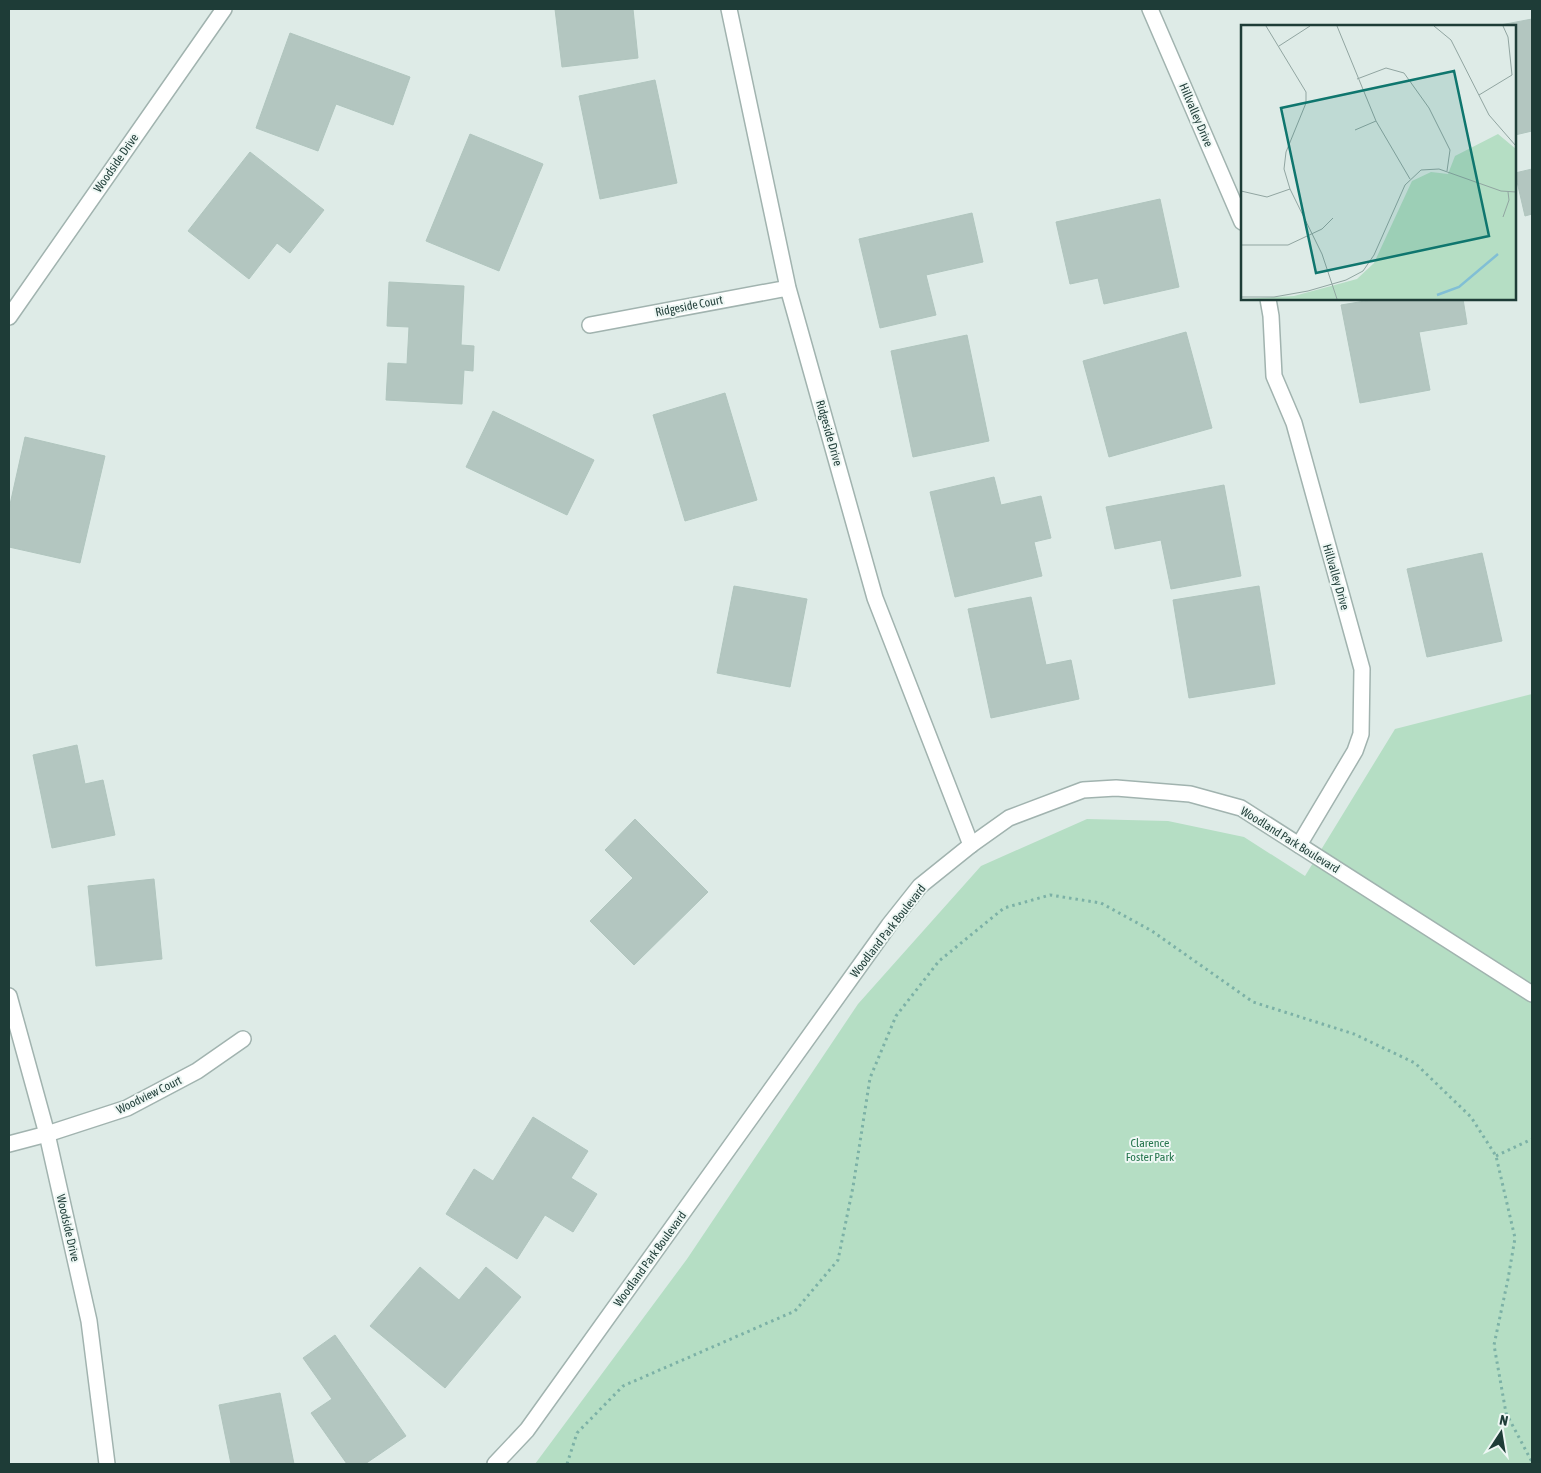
<svg xmlns="http://www.w3.org/2000/svg" width="1541" height="1473" font-family="'Asap Condensed',sans-serif">
	<style>
		.green { fill: #b5dec4 }
		.building { fill: #b3c6c0; stroke: #b0c5be }
		.lines { fill: none; stroke-linecap: round; stroke-linejoin: round }
		.minor-casing { stroke: #a1b3af; stroke-width: 18 }
		.tertiary-casing { stroke: #a1b3af; stroke-width: 18 }
		.path { stroke: #7cb1a6; stroke-width: 3; stroke-dasharray: 2.5 4; stroke-linecap: butt }
		.minor { stroke: #fff; stroke-width: 15 }
		.tertiary { stroke: #fff; stroke-width: 15 }
		.labels { text-anchor: middle; dominant-baseline: central; stroke-width: 4; stroke-linejoin: round; paint-order: stroke }
		.street-label { font-size: 12px; fill: #1e3c37; stroke: #eef7f4 }
		.park-label { font-size: 12px; fill: #25754d; stroke: #eef7f4 }
		.inset-river { fill: none; stroke: #81bfd5; stroke-width: 2.5 }
		.inset-road { fill: none; stroke: #91a5a1; stroke-width: 1 }
		.view { fill: #0f766e; fill-opacity: 0.15; stroke: #0f766e; stroke-width: 2.5 }
		.inset-edge { fill: none; stroke: #1e3c37; stroke-width: 2.5 }
	</style>
	<rect width="100%" height="100%" fill="#deebe7"/>
	<path class="green" d="M 1532,694 L 1532,1464 L 535,1464 L 687,1259 L 858,1004 L 981,866 L 1087,819 L 1168,821 L 1244,837 L 1305,876 L 1395,729 Z"/>
	<path class="building" d="M 555,9 L 633,9 L 638,58 L 562,67 Z
		M 1532,19 L 1532,131 L 1515,135 L 1515,26 L 1495,26 Z
		M 290,33 L 410,77 L 393,125 L 336,104 L 318,151 L 256,128 Z
		M 655,80 L 677,183 L 600,199 L 579,96 Z
		M 470,134 L 543,164 L 499,271 L 426,241 Z
		M 250,152 L 324,210 L 290,253 L 277,243 L 249,279 L 188,231 Z
		M 1532,169 L 1532,214 L 1525,216 L 1515,173 Z
		M 1160,199 L 1179,287 L 1104,304 L 1098,278 L 1070,284 L 1056,222 Z
		M 972,213 L 983,262 L 926,275 L 936,315 L 880,328 L 859,239 Z
		M 389,282 L 464,286 L 461,345 L 474,346 L 473,371 L 464,370 L 462,404 L 386,400 L 388,363 L 407,364 L 409,327 L 387,326 Z
		M 1377,299 L 1463,299 L 1467,324 L 1419,332 L 1430,390 L 1360,403 L 1341,305 Z
		M 1186,332 L 1212,428 L 1109,457 L 1083,361 Z
		M 967,335 L 989,441 L 913,457 L 891,351 Z
		M 725,393 L 757,500 L 685,521 L 653,415 Z
		M 493,411 L 594,460 L 567,515 L 466,467 Z
		M 25,437 L 105,456 L 80,563 L 9,547 L 9,509 Z
		M 994,477 L 1001,505 L 1041,496 L 1051,538 L 1034,542 L 1042,576 L 955,597 L 930,492 Z
		M 1224,485 L 1241,576 L 1171,589 L 1161,540 L 1115,549 L 1106,507 Z
		M 1482,553 L 1502,641 L 1427,657 L 1407,569 Z
		M 734,586 L 807,599 L 790,687 L 717,673 Z
		M 1259,586 L 1275,684 L 1189,698 L 1173,600 Z
		M 1031,597 L 1046,665 L 1071,660 L 1079,699 L 991,718 L 968,609 Z
		M 77,745 L 85,784 L 103,780 L 115,835 L 52,848 L 33,755 Z
		M 635,819 L 708,892 L 634,965 L 590,921 L 633,878 L 605,850 Z
		M 154,879 L 162,959 L 96,966 L 88,886 Z
		M 533,1117 L 588,1151 L 571,1178 L 597,1194 L 573,1232 L 545,1215 L 517,1259 L 446,1214 L 474,1169 L 493,1181 Z
		M 420,1267 L 459,1300 L 486,1267 L 521,1297 L 445,1388 L 370,1326 Z
		M 335,1335 L 406,1436 L 365,1464 L 347,1464 L 311,1413 L 332,1399 L 303,1358 Z
		M 280,1393 L 294,1464 L 231,1464 L 219,1405 Z"/>
	<g class="lines">
		<defs>
			<path id="minor" d="M 729,9 L 788,288 L 875,598 L 971,845
				M 1150,9 L 1242,222
				M 1268,299 L 1271,316 L 1274,376 L 1294,423 L 1362,669 L 1361,734 L 1355,751 L 1299,845
				M 590,325 L 788,288
				M 9,1144 L 47,1134 L 127,1108 L 197,1071 L 243,1039"/>
			<path id="tertiary" d="M 9,317 L 224,9
				M 9,996 L 47,1134 L 89,1321 L 107,1464
				M 495,1464 L 527,1430 L 889,925 L 920,886 L 971,845 L 1009,818 L 1083,790 L 1116,788 L 1190,794 L 1241,808 L 1532,994"/>
		</defs>
		<use href="#minor" class="minor-casing"/>
		<use href="#tertiary" class="tertiary-casing"/>
		<path class="path" d="M 1496,1156 L 1532,1139
			M 567,1464 L 577,1433 L 623,1386 L 795,1311 L 838,1260 L 853,1187 L 870,1078 L 896,1016 L 939,961 L 1004,908 L 1050,895 L 1101,903 L 1152,931 L 1253,1002 L 1354,1034 L 1415,1063 L 1471,1117 L 1496,1156 L 1515,1238 L 1508,1279 L 1494,1345 L 1506,1413 L 1532,1462"/>
		<use href="#minor" class="minor"/>
		<use href="#tertiary" class="tertiary"/>
	</g>
	<g class="labels">
		<g class="street-label">
			<text transform="translate(1196 115) rotate(67)">Hillvalley Drive</text>
			<text transform="translate(116 163) rotate(-55)">Woodside Drive</text>
			<text transform="translate(689 306) rotate(-11)">Ridgeside Court</text>
			<text transform="translate(829 433) rotate(74)">Ridgeside Drive</text>
			<text transform="translate(1336 577) rotate(74)">Hillvalley Drive</text>
			<text transform="translate(1290 840) rotate(32)">Woodland Park Boulevard</text>
			<text transform="translate(888 931) rotate(-52)">Woodland Park Boulevard</text>
			<text transform="translate(149 1095) rotate(-26)">Woodview Court</text>
			<text transform="translate(68 1228) rotate(77)">Woodside Drive</text>
			<text transform="translate(650 1259) rotate(-54)">Woodland Park Boulevard</text>
		</g>
		<g class="park-label">
			<text x="1150" y="1143">Clarence<tspan x="1150" dy="14">Foster Park</tspan></text>
		</g>
	</g>
	<g transform="translate(1241 25)">
		<rect width="275" height="275" fill="#deebe7"/>
		<path d="M 257,109 L 275,124 L 275,274 L 0,274 L 53,271 L 116,254 L 133,238 L 171,156 L 190,147 L 207,149 L 214,131 Z" fill="#b5dec4"/>
		<path class="inset-river" d="M 196,270 L 218,262 L 257,229"/>
		<path class="inset-road" d="M 25,1 L 65,67 L 65,78 L 45,127 L 43,144 L 49,164 L 81,229 L 96,274M 96,1 L 135,96 L 169,154M 193,1 L 210,15 L 248,90 L 275,121M 38,21 L 69,1M 116,54 L 145,43 L 163,48 L 188,83 L 209,125 L 206,146M 238,70 L 271,50 L 267,12 L 262,1M 114,105 L 135,96M 0,166 L 26,172 L 49,164M 262,192 L 268,175 L 267,167M 0,220 L 47,220 L 81,204 L 92,193M 0,272 L 33,272 L 67,266 L 105,255 L 122,246 L 133,230 L 164,160 L 180,145 L 198,144 L 260,166 L 275,167"/>
		<path class="view" d="M 213,46 L 248,211 L 75,248 L 40,83 Z"/>
		<rect width="275" height="275" class="inset-edge"/>
	</g>
	<rect width="1541" height="1473" fill="none" stroke="#1e3c37" stroke-width="20"/>
	<g transform="translate(1501 1433) rotate(12)" stroke="#eef7f4" stroke-width="4" paint-order="stroke">
	<path d="M0-4L9 19L0 12L-9 19Z" fill="#1e3c37"/>
	<text y="-8" font-size="14" font-weight="bold" text-anchor="middle" fill="#1e3c37">N</text>
	</g>
</svg>
